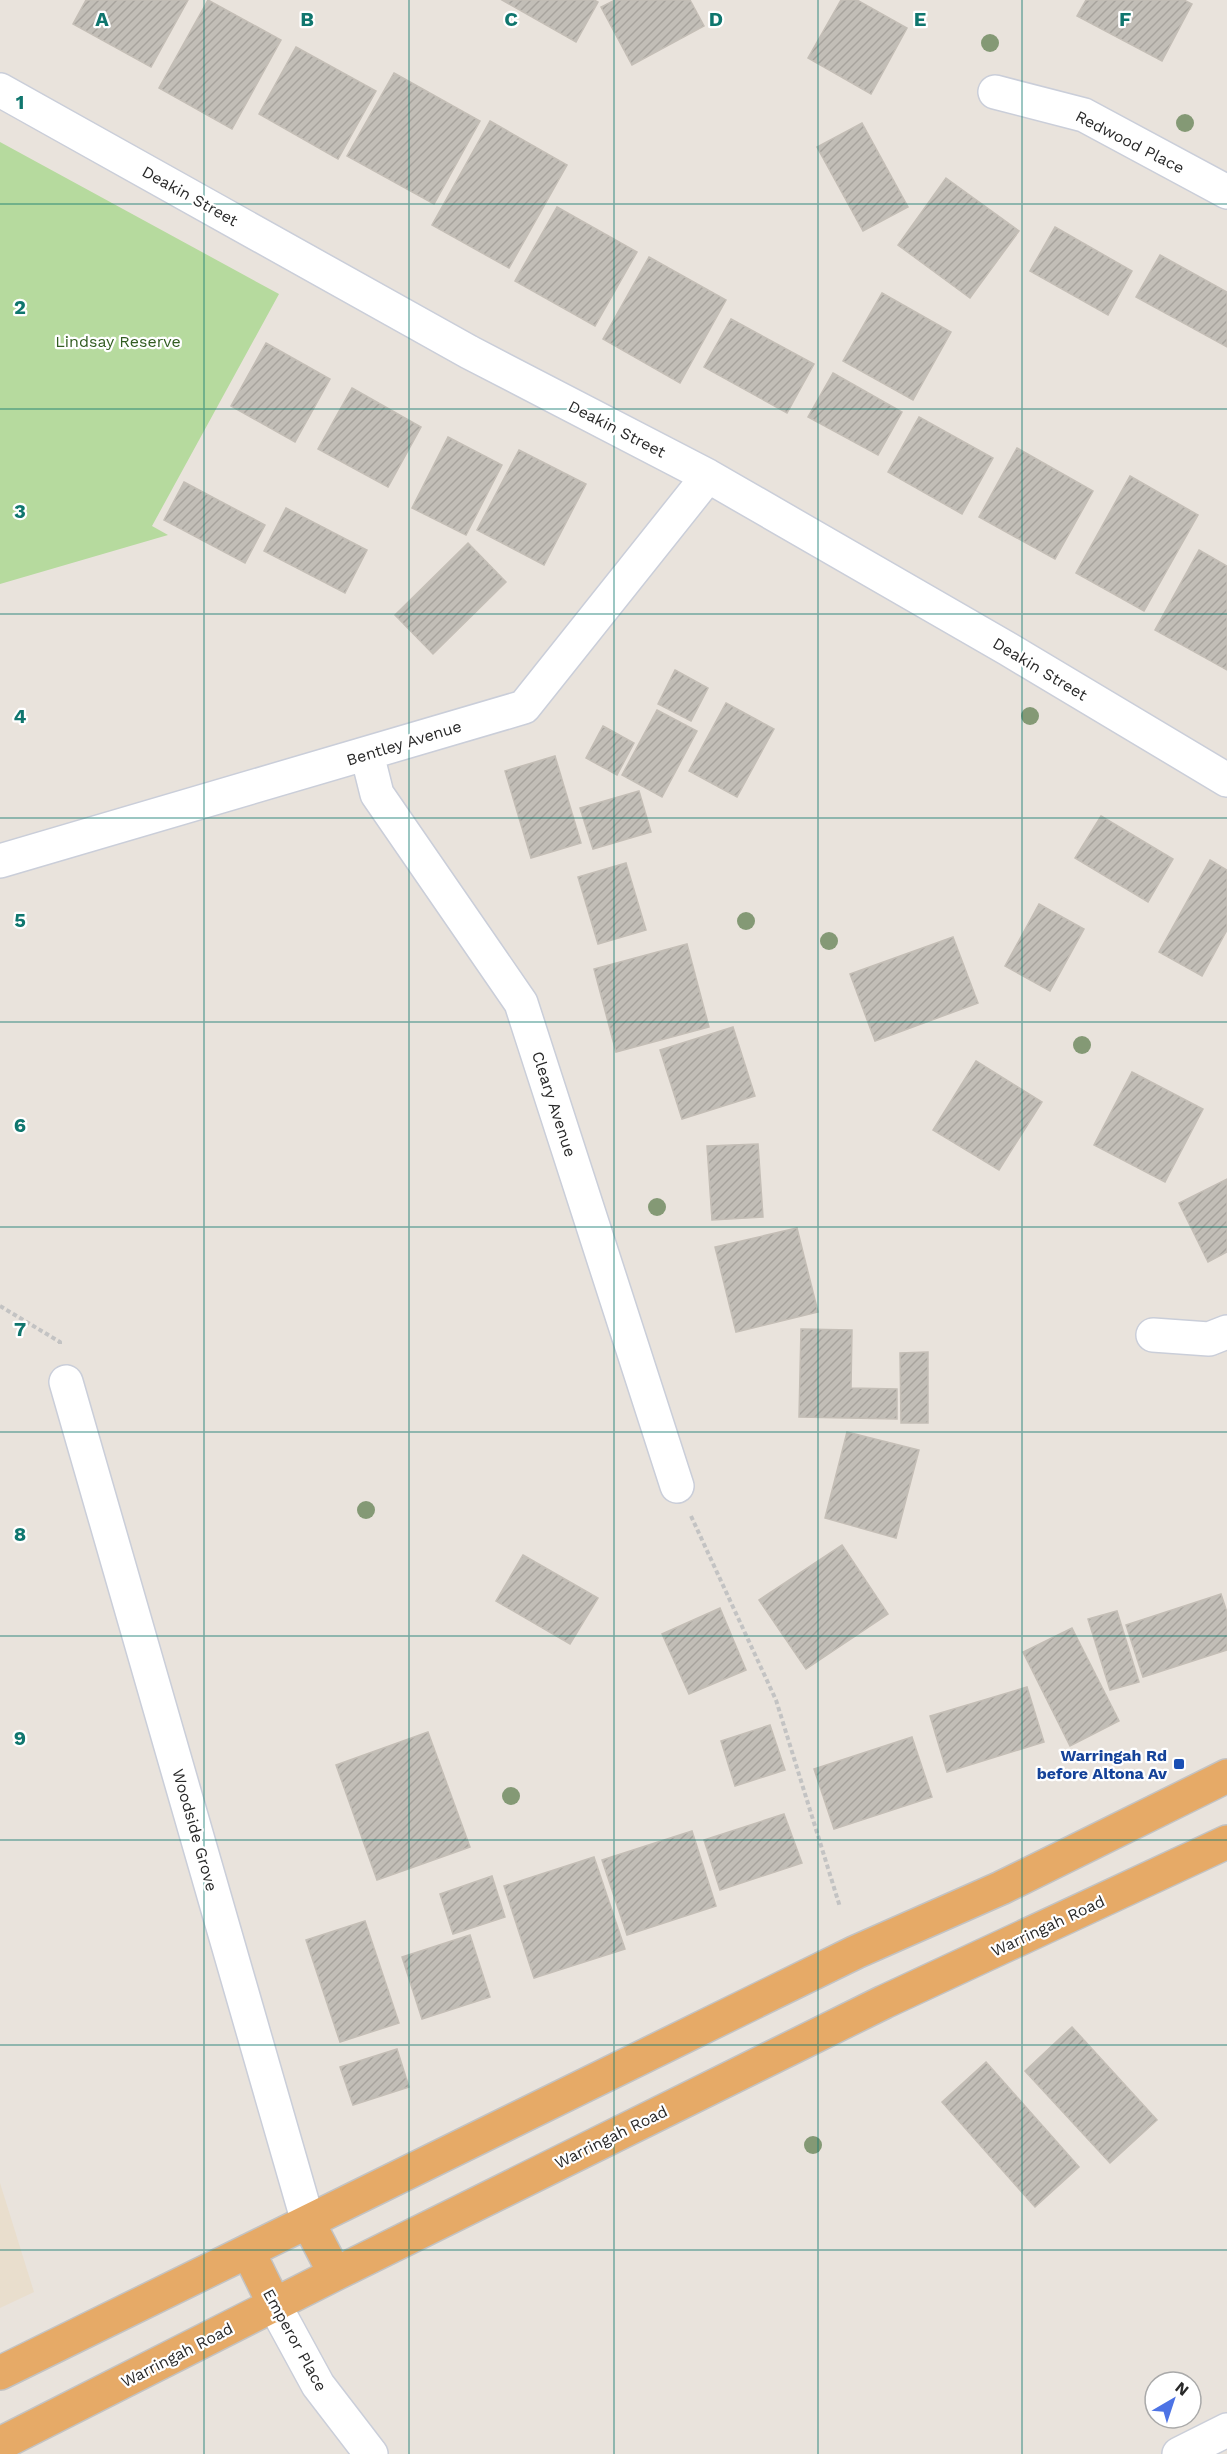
<svg xmlns="http://www.w3.org/2000/svg" width="1227" height="2454" font-family="'Work Sans',sans-serif">
	<style>
		.education { fill: #e9decd }
		.park { fill: #b6da9e }
		.building { fill: url(#building-hatch); stroke: #c4beb6; stroke-width: 1.5 }
		.lines { fill: none; stroke-linecap: round; stroke-linejoin: round }
		.minor-casing { stroke: #caced9; stroke-width: 36 }
		.trunk-casing { stroke: #c3c3c3; stroke-width: 36 }
		.path { stroke: #c3c3c3; stroke-width: 4; stroke-dasharray: 4.5 3; stroke-linecap: butt }
		.minor { stroke: #fff; stroke-width: 33 }
		.trunk { stroke: #e6aa67; stroke-width: 33 }
		.tree { fill: #849975 }
		.grid { fill: none; stroke: #0f766e; stroke-width: 1.5; stroke-opacity: 0.55 }
		.transit-dot { fill: #1a4fb4; stroke: #fff; stroke-width: 2 }
		.labels { text-anchor: middle; dominant-baseline: central; stroke-width: 4.5; stroke-linejoin: round; paint-order: stroke }
		.street-label { font-size: 16px; fill: #292929; stroke: #fff }
		.park-label { font-size: 16px; fill: #325d21; stroke: #fff }
		.transit-label { font-size: 16px; font-weight: bold; fill: #164399; stroke: #fff; text-anchor: end }
		.grid-label { font-size: 20px; text-anchor: middle; font-weight: bold; fill: #0f766e; stroke: #fff; stroke-width: 4.5; stroke-linejoin: round; paint-order: stroke }
	</style>
	<defs>
		<pattern id="building-hatch" width="6" height="6" patternUnits="userSpaceOnUse" patternTransform="scale(1.5)"><rect width="6" height="6" fill="#c2beb7"/><path d="M-1 1l2-2M0 6l6-6M5 7l2-2" fill="none" stroke="#a7a39d"/></pattern>
	</defs>
	<rect width="100%" height="100%" fill="#e9e3dc"/>
	<path class="education" d="M 0,2183 L 34,2292 L 0,2308 Z"/>
	<path class="park" d="M 0,142 L 279,294 L 152,526 L 168,535 L 0,584 Z"/>
	<path class="building" d="M 86,0 L 188,0 L 151,67 L 73,24 Z
		M 208,0 L 281,40 L 232,129 L 159,88 Z
		M 502,0 L 594,0 L 598,2 L 576,42 Z
		M 615,0 L 690,0 L 704,26 L 632,65 L 601,7 Z
		M 841,0 L 857,0 L 907,28 L 871,94 L 808,58 Z
		M 1086,0 L 1184,0 L 1192,4 L 1162,61 L 1077,16 Z
		M 296,47 L 376,91 L 338,159 L 259,114 Z
		M 394,73 L 480,121 L 434,204 L 347,156 Z
		M 490,121 L 567,165 L 509,268 L 432,225 Z
		M 862,123 L 908,207 L 863,231 L 817,147 Z
		M 946,178 L 1019,231 L 970,298 L 898,245 Z
		M 557,207 L 637,252 L 595,326 L 515,281 Z
		M 1055,227 L 1132,271 L 1108,315 L 1030,271 Z
		M 1160,255 L 1227,292 L 1227,347 L 1136,297 Z
		M 649,257 L 726,300 L 680,383 L 603,339 Z
		M 882,293 L 951,332 L 913,400 L 843,361 Z
		M 731,319 L 814,364 L 787,413 L 704,367 Z
		M 266,343 L 330,379 L 295,442 L 231,406 Z
		M 833,373 L 902,412 L 878,455 L 808,417 Z
		M 352,388 L 421,427 L 388,487 L 318,449 Z
		M 919,417 L 993,458 L 962,514 L 888,472 Z
		M 448,437 L 502,465 L 466,535 L 412,508 Z
		M 1017,448 L 1093,491 L 1055,559 L 979,517 Z
		M 519,450 L 586,484 L 544,565 L 477,530 Z
		M 1130,476 L 1198,515 L 1144,611 L 1076,573 Z
		M 184,482 L 265,525 L 245,563 L 164,520 Z
		M 286,508 L 367,550 L 345,593 L 264,551 Z
		M 468,543 L 506,582 L 433,654 L 395,615 Z
		M 1199,550 L 1227,566 L 1227,670 L 1155,630 Z
		M 675,670 L 708,688 L 691,721 L 658,704 Z
		M 726,703 L 774,729 L 737,797 L 689,771 Z
		M 657,710 L 697,731 L 662,797 L 622,775 Z
		M 603,726 L 634,743 L 617,775 L 586,758 Z
		M 555,756 L 581,843 L 531,858 L 505,771 Z
		M 639,791 L 651,832 L 593,849 L 580,808 Z
		M 1101,816 L 1173,859 L 1148,902 L 1075,858 Z
		M 1210,860 L 1227,870 L 1227,930 L 1202,976 L 1159,952 Z
		M 626,863 L 646,930 L 598,944 L 578,877 Z
		M 1039,904 L 1084,929 L 1050,991 L 1005,966 Z
		M 953,937 L 978,1003 L 875,1041 L 850,974 Z
		M 687,944 L 709,1027 L 616,1052 L 594,969 Z
		M 733,1027 L 755,1096 L 682,1119 L 660,1050 Z
		M 976,1061 L 1042,1102 L 999,1170 L 933,1130 Z
		M 1132,1072 L 1203,1109 L 1165,1182 L 1094,1145 Z
		M 758,1144 L 763,1217 L 712,1220 L 707,1146 Z
		M 1227,1179 L 1227,1252 L 1208,1262 L 1179,1203 Z
		M 797,1228 L 818,1312 L 736,1332 L 715,1247 Z
		M 801,1329 L 852,1330 L 851,1388 L 897,1389 L 897,1419 L 799,1417 Z
		M 928,1352 L 928,1423 L 901,1423 L 900,1353 Z
		M 847,1432 L 919,1450 L 896,1538 L 825,1518 Z
		M 842,1545 L 888,1614 L 806,1669 L 759,1600 Z
		M 523,1555 L 598,1598 L 570,1644 L 496,1601 Z
		M 1221,1594 L 1227,1612 L 1227,1650 L 1143,1677 L 1126,1625 Z
		M 720,1608 L 746,1670 L 689,1694 L 662,1634 Z
		M 1117,1611 L 1139,1682 L 1110,1690 L 1088,1619 Z
		M 1072,1628 L 1119,1721 L 1070,1746 L 1023,1652 Z
		M 1027,1687 L 1044,1742 L 947,1772 L 930,1716 Z
		M 770,1725 L 785,1770 L 735,1786 L 721,1741 Z
		M 428,1732 L 470,1847 L 377,1880 L 336,1765 Z
		M 912,1737 L 932,1797 L 834,1829 L 814,1769 Z
		M 784,1814 L 802,1863 L 720,1890 L 704,1840 Z
		M 692,1831 L 716,1906 L 627,1935 L 602,1860 Z
		M 594,1857 L 625,1949 L 534,1978 L 504,1886 Z
		M 492,1876 L 505,1917 L 453,1934 L 440,1894 Z
		M 365,1921 L 399,2023 L 340,2042 L 306,1940 Z
		M 470,1935 L 490,1997 L 422,2019 L 402,1957 Z
		M 1072,2027 L 1157,2120 L 1110,2163 L 1025,2071 Z
		M 397,2049 L 409,2087 L 353,2105 L 340,2067 Z
		M 986,2062 L 1079,2167 L 1035,2207 L 942,2102 Z"/>
	<g class="lines">
		<defs>
			<path id="minor" d="M 0,90 L 469,352 L 708,476 L 1008,649 L 1227,780
				M 995,92 L 1084,115 L 1227,192
				M 367,754 L 377,794 L 521,1003 L 677,1486
				M 0,861 L 524,707 L 708,476
				M 1153,1335 L 1209,1339 L 1227,1332
				M 66,1382 L 308,2222
				M 275,2306 L 318,2385 L 371,2454
				M 1179,2454 L 1227,2430"/>
			<path id="trunk" d="M 308,2222 L 335,2274
				M 248,2251 L 275,2306
				M 0,2373 L 856,1952 L 1001,1888 L 1227,1776
				M 0,2444 L 335,2274 L 884,2002 L 1227,1842"/>
		</defs>
		<use href="#minor" class="minor-casing"/>
		<use href="#trunk" class="trunk-casing"/>
		<path class="path" d="M 0,1306 L 60,1342 L 60,1346
			M 691,1516 L 776,1700 L 840,1907"/>
		<use href="#minor" class="minor"/>
		<use href="#trunk" class="trunk"/>
	</g>
	<g class="tree">
		<circle cx="990" cy="43" r="9"/>
		<circle cx="1185" cy="123" r="9"/>
		<circle cx="1030" cy="716" r="9"/>
		<circle cx="746" cy="921" r="9"/>
		<circle cx="829" cy="941" r="9"/>
		<circle cx="1082" cy="1045" r="9"/>
		<circle cx="657" cy="1207" r="9"/>
		<circle cx="366" cy="1510" r="9"/>
		<circle cx="511" cy="1796" r="9"/>
		<circle cx="813" cy="2145" r="9"/>
	</g>
	<path class="grid" d="M 204,0 L 204,2454M 409,0 L 409,2454M 614,0 L 614,2454M 818,0 L 818,2454M 1022,0 L 1022,2454M 0,204 L 1227,204M 0,409 L 1227,409M 0,614 L 1227,614M 0,818 L 1227,818M 0,1022 L 1227,1022M 0,1227 L 1227,1227M 0,1432 L 1227,1432M 0,1636 L 1227,1636M 0,1840 L 1227,1840M 0,2045 L 1227,2045M 0,2250 L 1227,2250"/>
	<rect class="transit-dot" x="1173" y="1758" width="12" height="12" rx="3"/>
	<g class="labels">
		<g class="street-label">
			<text transform="translate(1130 142) rotate(27)">Redwood Place</text>
			<text transform="translate(190 196) rotate(29)">Deakin Street</text>
			<text transform="translate(617 429) rotate(27)">Deakin Street</text>
			<text transform="translate(1040 669) rotate(31)">Deakin Street</text>
			<text transform="translate(404 743) rotate(-17)">Bentley Avenue</text>
			<text transform="translate(554 1104) rotate(72)">Cleary Avenue</text>
			<text transform="translate(195 1830) rotate(74)">Woodside Grove</text>
			<text transform="translate(1048 1926) rotate(-25)">Warringah Road</text>
			<text transform="translate(611 2137) rotate(-26)">Warringah Road</text>
			<text transform="translate(295 2340) rotate(61)">Emperor Place</text>
			<text transform="translate(177 2355) rotate(-27)">Warringah Road</text>
		</g>
		<g class="park-label">
			<text x="118" y="341">Lindsay Reserve</text>
		</g>
		<g class="transit-label">
			<text x="1167" y="1755">Warringah Rd<tspan x="1167" dy="18">before Altona Av</tspan></text>
		</g>
	</g>
	<g class="grid-label">
		<text x="102" y="26">A</text>
		<text x="307" y="26">B</text>
		<text x="511" y="26">C</text>
		<text x="716" y="26">D</text>
		<text x="920" y="26">E</text>
		<text x="1125" y="26">F</text>
		<text x="20" y="109">1</text>
		<text x="20" y="314">2</text>
		<text x="20" y="518">3</text>
		<text x="20" y="723">4</text>
		<text x="20" y="927">5</text>
		<text x="20" y="1132">6</text>
		<text x="20" y="1336">7</text>
		<text x="20" y="1541">8</text>
		<text x="20" y="1745">9</text>
	</g>
	<g transform="translate(1173 2400) rotate(39)"><circle r="28" fill="#ffffff" stroke="#a9a9a9" stroke-width="1.5"/>
	<path d="M0-4.5L10 22L0 15L-10 22Z" fill="#4d73e5"/>
	<text y="-9" font-size="16" font-weight="bold" text-anchor="middle" fill="#292929">N</text>
	</g>
</svg>
